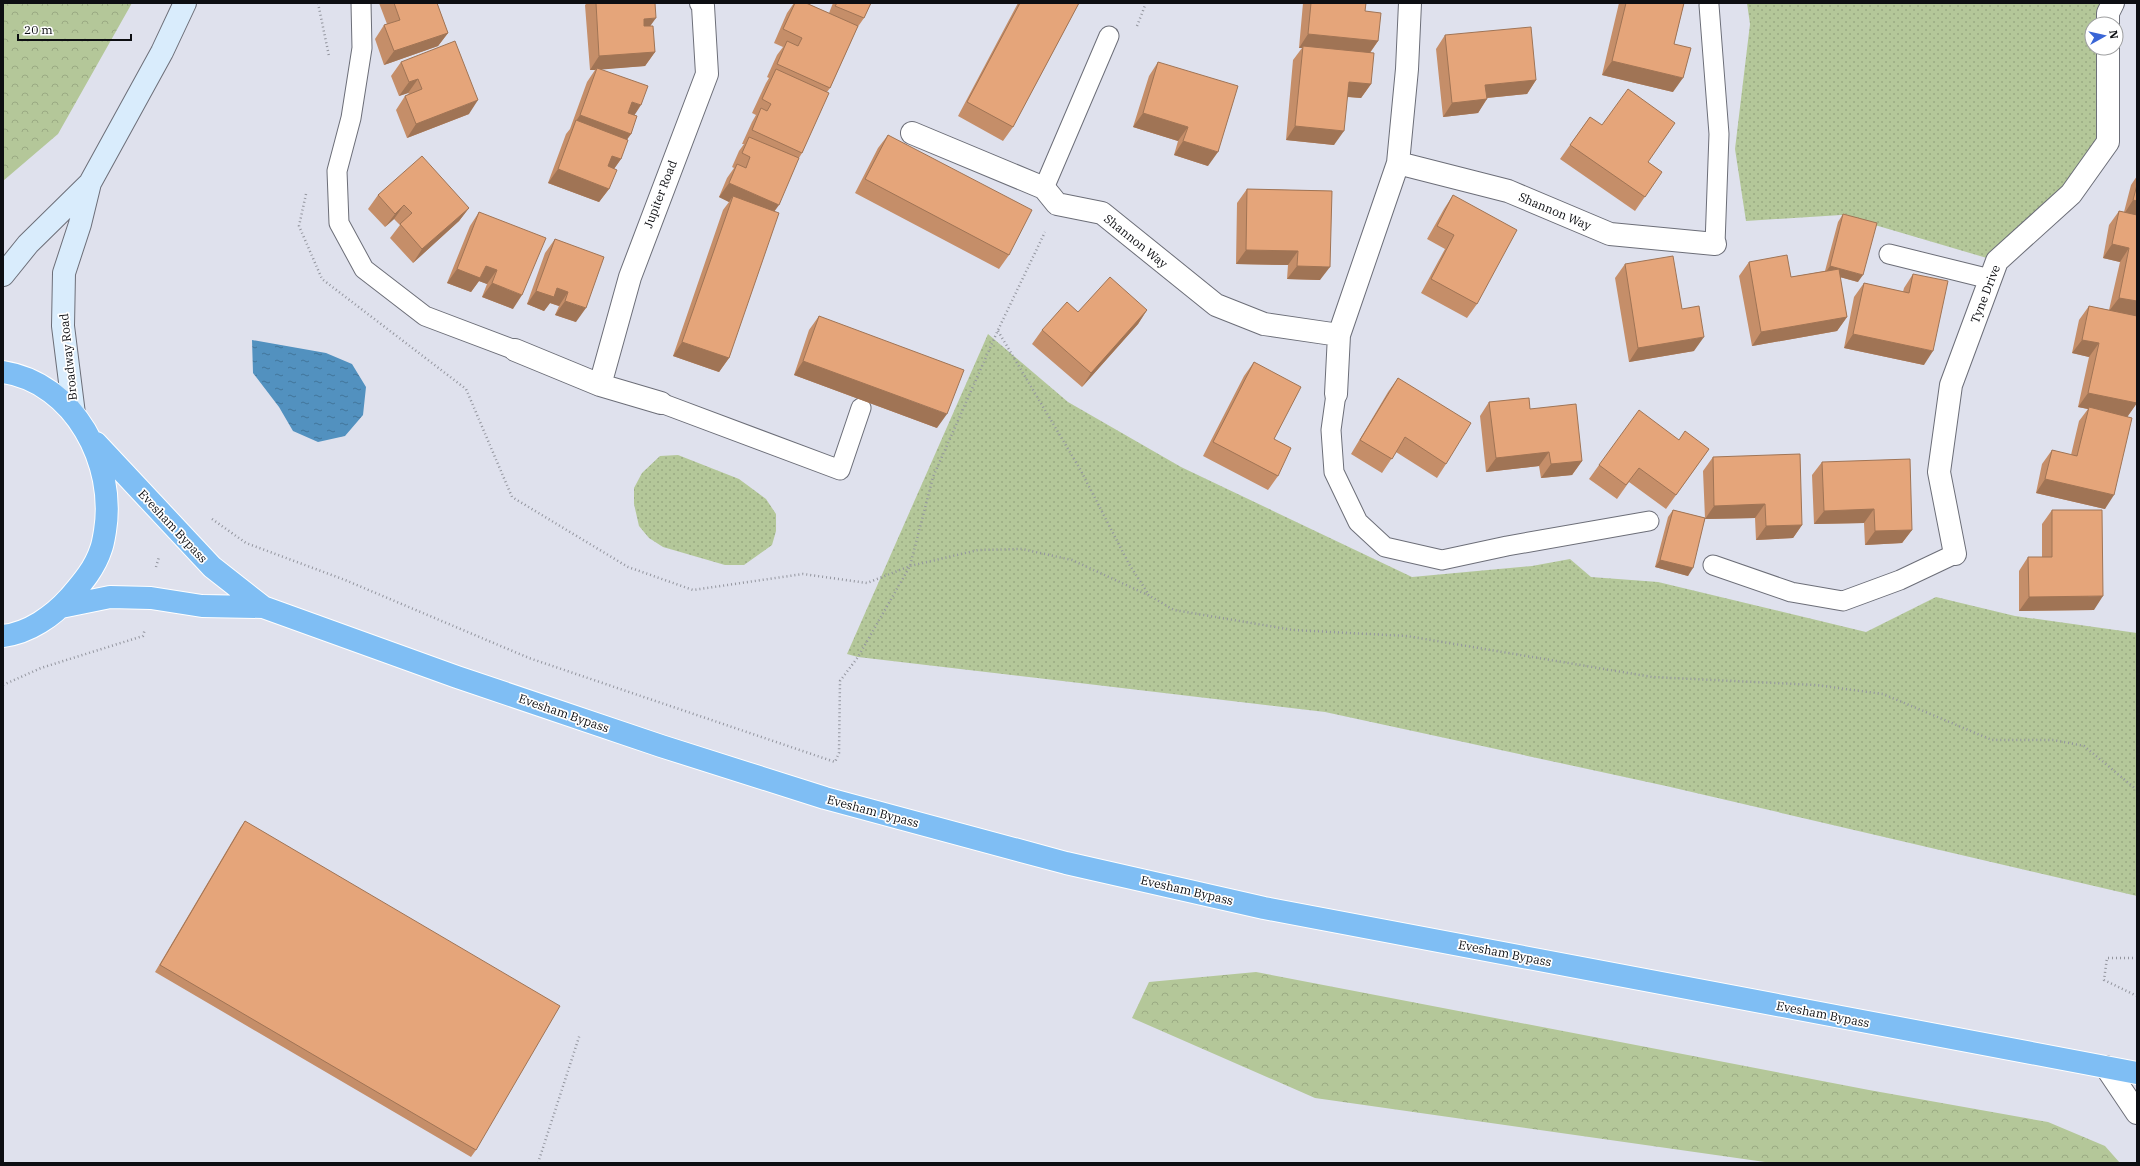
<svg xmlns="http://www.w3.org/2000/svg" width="2140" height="1166" font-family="'IBM Plex Serif',serif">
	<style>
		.forest { fill: url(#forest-crowns) }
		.park { fill: url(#park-dots) }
		.water { fill: url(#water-ripples) }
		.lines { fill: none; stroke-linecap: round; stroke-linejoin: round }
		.lane-casing { stroke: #6c6e78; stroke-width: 21 }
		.street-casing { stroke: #6c6e78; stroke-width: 24 }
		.secondary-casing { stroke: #6c6e78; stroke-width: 24 }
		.highway-casing { stroke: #fff; stroke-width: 24 }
		.path { stroke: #93959e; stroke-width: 2.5; stroke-dasharray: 1 3; stroke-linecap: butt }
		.lane { stroke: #fff; stroke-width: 19 }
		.street { stroke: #fff; stroke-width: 22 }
		.secondary { stroke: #d9ecfc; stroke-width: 22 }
		.highway { stroke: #7fbef4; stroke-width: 22 }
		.wall { fill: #c58e69 }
		.shaded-wall { fill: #a07455 }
		.building { fill: #e5a57a; stroke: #a07455 }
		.labels { text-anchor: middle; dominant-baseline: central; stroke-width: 3.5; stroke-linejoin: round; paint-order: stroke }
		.street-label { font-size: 12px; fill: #0d0e12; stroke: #fff }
	</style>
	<defs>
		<pattern id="forest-crowns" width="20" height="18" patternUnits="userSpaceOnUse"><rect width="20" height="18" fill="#b4c799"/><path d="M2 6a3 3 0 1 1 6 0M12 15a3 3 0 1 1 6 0" fill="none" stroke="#9aaa83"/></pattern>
		<pattern id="park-dots" width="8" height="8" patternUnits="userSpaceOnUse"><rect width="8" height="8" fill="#b4c799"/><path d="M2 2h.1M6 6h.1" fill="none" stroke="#9aaa83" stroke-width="1.8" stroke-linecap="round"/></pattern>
		<pattern id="water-ripples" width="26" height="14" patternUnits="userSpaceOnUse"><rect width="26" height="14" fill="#5291bf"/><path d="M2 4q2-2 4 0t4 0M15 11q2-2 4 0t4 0" fill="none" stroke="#42759a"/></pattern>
	</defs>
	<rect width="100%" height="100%" fill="#dfe1ed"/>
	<path class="forest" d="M 3,3 L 132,3 L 58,134 L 3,181 Z
		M 1256,972 L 1869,1090 L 2048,1122 L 2105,1146 L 2120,1163 L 1772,1163 L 1315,1098 L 1132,1018 L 1149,982 Z"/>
	<path class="park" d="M 1747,3 L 2113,3 L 2108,24 L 2092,24 L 2092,48 L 2108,48 L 2108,142 L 1997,261 L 1841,215 L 1746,221 L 1735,149 L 1750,24 Z
		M 988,334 L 1068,402 L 1181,467 L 1412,577 L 1532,566 L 1570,559 L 1591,577 L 1658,582 L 1866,632 L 1936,597 L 2015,616 L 2137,633 L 2137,896 L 1666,786 L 1325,712 L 858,657 L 847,654 Z
		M 678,455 L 739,479 L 766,499 L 776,514 L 776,531 L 772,545 L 744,565 L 725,565 L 663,547 L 649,538 L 639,526 L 634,504 L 634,488 L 642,473 L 660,456 Z"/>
	<path class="water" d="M 252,340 L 326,353 L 352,364 L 366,387 L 363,415 L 345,436 L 318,442 L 293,431 L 279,407 L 253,373 Z"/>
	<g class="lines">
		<defs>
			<path id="lane" d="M 361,3 L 362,48 L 351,118 L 337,171 L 339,223 L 364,269 L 425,316 L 515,350
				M 1709,5 L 1719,134 L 1715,244
				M 1044,188 L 1109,36
				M 1889,254 L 1990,279
				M 1336,394 L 1331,430 L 1334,472 L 1358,522 L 1385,547 L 1442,560 L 1507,546 L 1649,521
				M 661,403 L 840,470 L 861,408
				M 1713,565 L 1791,592 L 1843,601 L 1900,580 L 1955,554"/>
			<path id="street" d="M 2108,24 L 2108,13 L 2113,3
				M 912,133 L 1044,188 L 1057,204 L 1102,213 L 1216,305 L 1264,324 L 1339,335
				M 1398,163 L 1508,191 L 1610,234 L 1715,244
				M 515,350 L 600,385 L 661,403
				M 600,385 L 630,277 L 707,74 L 703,6 L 701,3
				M 1336,394 L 1339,335 L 1398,163 L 1407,69 L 1410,3
				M 1955,554 L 1939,472 L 1951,385 L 1997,261 L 2071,194 L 2108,142 L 2108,48
				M 2106,1067 L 2137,1113"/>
			<path id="secondary" d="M 3,275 L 28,244 L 90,183
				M 74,414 L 63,326 L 64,273 L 80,224 L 90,183 L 162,52 L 185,3"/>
			<path id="highway" d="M 3,372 C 75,383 116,464 105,531 C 104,537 103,544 101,549 C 95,568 82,583 70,597 C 53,616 29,633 3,636
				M 96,443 L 212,567 L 263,607
				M 61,607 L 110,597 L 151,598 L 202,606 L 263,607 L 457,677 L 661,746 L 825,798 L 1066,863 L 1264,908 L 2137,1073"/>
		</defs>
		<use href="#lane" class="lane-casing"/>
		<use href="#street" class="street-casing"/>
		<use href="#secondary" class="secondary-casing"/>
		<use href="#highway" class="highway-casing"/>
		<path class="path" d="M 318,3 L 329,56
			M 1137,26 L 1146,3
			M 306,194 L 299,226 L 322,279 L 466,389 L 512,497 L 628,567 L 693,590 L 803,574 L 867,583 L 910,566 L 978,550 L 1022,549 L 1072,560 L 1150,596 L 1174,610 L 1293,630 L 1407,636 L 1652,677 L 1816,685 L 1883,694 L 1992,740 L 2054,740 L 2084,746 L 2137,790
			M 998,331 L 1080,469 L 1129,564 L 1149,595
			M 212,519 L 246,543 L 345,580 L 529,658 L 835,762 L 839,753 L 840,681 L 858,657 L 910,566 L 933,477 L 998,330 L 1045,232
			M 156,567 L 159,557
			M 3,685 L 41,668 L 143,636 L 145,629
			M 2137,958 L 2107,958 L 2104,980 L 2137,996
			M 538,1163 L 580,1034"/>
		<use href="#lane" class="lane"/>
		<use href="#street" class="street"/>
		<use href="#secondary" class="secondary"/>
		<use href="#highway" class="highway"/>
	</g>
	<path class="wall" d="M 379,3 L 437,3 L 448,33 L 438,46 L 384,65 L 375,39 L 384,25 L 387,24 Z
		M 587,3 L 655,3 L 650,26 L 655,52 L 645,66 L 601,69 L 634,115 L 631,134 L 627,139 L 621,159 L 614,169 L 609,189 L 599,202 L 548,183 L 566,134 L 570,129 L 587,82 L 595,70 L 590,70 L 585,5 Z
		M 794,3 L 806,3 L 829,13 L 833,3 L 871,3 L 864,18 L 857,28 L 830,88 L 827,92 L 802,153 L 799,158 L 774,211 L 729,358 L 719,372 L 673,356 L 723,210 L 729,202 L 719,197 L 727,178 L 734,168 L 732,167 L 739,151 L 744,144 L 742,144 L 752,122 L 756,115 L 752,113 L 766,83 L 769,78 L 767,77 L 777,55 L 783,47 L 774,43 L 787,13 Z
		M 1018,3 L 1079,3 L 1013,127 L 1003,141 L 958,116 Z
		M 1303,3 L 1366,3 L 1365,11 L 1378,41 L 1370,53 L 1371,84 L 1361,98 L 1347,97 L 1334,145 L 1286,140 L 1293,60 L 1302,48 L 1299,48 Z
		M 1619,3 L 1684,3 L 1674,44 L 1673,92 L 1602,75 Z
		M 1445,35 L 1536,80 L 1527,94 L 1487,98 L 1478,113 L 1443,117 L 1436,49 Z
		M 401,62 L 469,114 L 407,138 L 396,110 L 405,96 L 409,94 L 408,93 L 399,96 L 391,76 Z
		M 1158,62 L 1208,166 L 1174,155 L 1178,141 L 1133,127 L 1149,76 Z
		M 1590,117 L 1648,162 L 1662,172 L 1635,211 L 1560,159 Z
		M 888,135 L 1009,255 L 999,269 L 855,193 L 878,148 Z
		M 2137,176 L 2137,403 L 2128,416 L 2105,509 L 2036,493 L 2042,464 L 2052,450 L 2071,455 L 2079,421 L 2088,409 L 2078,407 L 2089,357 L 2072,353 L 2079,320 L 2089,306 L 2109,310 L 2120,262 L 2103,258 L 2109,225 L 2119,211 L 2124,212 L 2131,185 Z
		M 1247,189 L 1332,191 L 1320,280 L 1287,279 L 1288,265 L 1236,264 L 1237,203 Z
		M 378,195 L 469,208 L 459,221 L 413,263 L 390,238 L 400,225 L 394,219 L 385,227 L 368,209 Z
		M 1453,195 L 1477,304 L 1467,318 L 1421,293 L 1445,249 L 1427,239 L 1444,209 Z
		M 479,212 L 513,309 L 482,297 L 487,284 L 479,281 L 471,292 L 447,283 L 470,226 Z
		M 1843,214 L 1858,282 L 1840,277 L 1847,317 L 1837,331 L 1752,346 L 1739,276 L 1749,262 L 1791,277 L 1825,271 L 1838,222 Z
		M 555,239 L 576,322 L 555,315 L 559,306 L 550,303 L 544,311 L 527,304 L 545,253 Z
		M 1625,264 L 1694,351 L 1629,362 L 1615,278 Z
		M 1913,274 L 1924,365 L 1844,348 L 1854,297 L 1864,283 L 1903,292 L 1904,288 Z
		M 1147,310 L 1138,324 L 1082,387 L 1032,344 L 1042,330 L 1078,312 Z
		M 819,316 L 937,428 L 794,375 L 809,330 Z
		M 1254,362 L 1274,439 L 1278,476 L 1268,490 L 1203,456 L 1244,376 Z
		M 1398,378 L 1446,464 L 1437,478 L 1396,452 L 1382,473 L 1351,454 L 1388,392 Z
		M 1489,402 L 1530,409 L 1582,461 L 1572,475 L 1541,478 L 1539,466 L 1486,472 L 1480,416 Z
		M 1679,440 L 1709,449 L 1666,509 L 1629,482 L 1617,499 L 1589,479 L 1599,465 Z
		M 1713,457 L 1802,525 L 1793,538 L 1756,540 L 1755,518 L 1705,519 L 1688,576 L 1655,567 L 1668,517 L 1673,510 L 1705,518 L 1703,471 Z
		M 1822,462 L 1912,530 L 1902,543 L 1865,545 L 1864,523 L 1814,524 L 1812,475 Z
		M 2052,510 L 2094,610 L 2019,611 L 2019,571 L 2028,557 L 2042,557 L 2042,524 Z
		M 245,821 L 476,1150 L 471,1157 L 155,972 L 240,828 Z"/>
	<path class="shaded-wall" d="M 656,18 L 646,32 L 634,33 L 644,19 Z
		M 448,33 L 438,46 L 384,65 L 394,51 Z
		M 1308,34 L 1378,41 L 1368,55 L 1303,46 L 1302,48 L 1299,48 Z
		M 655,52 L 645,66 L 596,70 L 597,68 L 595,70 L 590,70 L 599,56 Z
		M 1612,61 L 1683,78 L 1673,92 L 1602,75 Z
		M 418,79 L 408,93 L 399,96 L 409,82 Z
		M 1536,80 L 1527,94 L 1476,99 L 1485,85 Z
		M 1349,82 L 1371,84 L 1361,98 L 1339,96 Z
		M 1487,99 L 1478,113 L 1443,117 L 1452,103 Z
		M 478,100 L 469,114 L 407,138 L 416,124 Z
		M 632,102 L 641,105 L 632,119 L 622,115 Z
		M 1143,113 L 1188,127 L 1178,141 L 1133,127 Z
		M 580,115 L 631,134 L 621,148 L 576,121 Z
		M 1295,126 L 1344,131 L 1334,145 L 1286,140 Z
		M 1183,141 L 1218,152 L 1208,166 L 1174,155 Z
		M 612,156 L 621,159 L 611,173 L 602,170 Z
		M 558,169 L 609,189 L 599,202 L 548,183 Z
		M 729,183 L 779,205 L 769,219 L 733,196 L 729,202 L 719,197 Z
		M 2133,200 L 2137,201 L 2137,217 L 2124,214 Z
		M 404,205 L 394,219 L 385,227 L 395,214 Z
		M 469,208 L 459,221 L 413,263 L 422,249 Z
		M 2112,244 L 2129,248 L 2120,262 L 2103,258 Z
		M 1246,250 L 1298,251 L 1288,265 L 1236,264 Z
		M 486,266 L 497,270 L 487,284 L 479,281 L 471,292 L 447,283 L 457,269 Z
		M 1297,266 L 1330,267 L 1320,280 L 1287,279 Z
		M 1830,266 L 1863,275 L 1858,282 L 1825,273 Z
		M 492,283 L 522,295 L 513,309 L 482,297 Z
		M 557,288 L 568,292 L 559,306 L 550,303 L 544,311 L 527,304 L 536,291 Z
		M 2119,298 L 2137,301 L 2137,317 L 2109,311 Z
		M 565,301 L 586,308 L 576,322 L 555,315 Z
		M 1147,310 L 1138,324 L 1082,387 L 1091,373 Z
		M 1847,317 L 1837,331 L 1752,346 L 1761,332 Z
		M 1853,334 L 1933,351 L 1924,365 L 1844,348 Z
		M 1704,337 L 1694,351 L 1629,362 L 1638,348 Z
		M 2082,340 L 2099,343 L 2089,357 L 2072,353 Z
		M 682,342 L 729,358 L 719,372 L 673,356 Z
		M 803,361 L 947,414 L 937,428 L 794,375 Z
		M 2088,393 L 2137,403 L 2127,417 L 2089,407 L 2088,409 L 2078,407 Z
		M 1549,452 L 1539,466 L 1486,472 L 1496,458 Z
		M 1582,461 L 1572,475 L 1541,478 L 1551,464 Z
		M 2045,479 L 2114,495 L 2105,509 L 2036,493 Z
		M 1765,504 L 1755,518 L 1705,519 L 1714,506 Z
		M 1874,509 L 1864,523 L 1814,524 L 1824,511 Z
		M 1802,525 L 1793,538 L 1756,540 L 1766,526 Z
		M 1912,530 L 1902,543 L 1865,545 L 1875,531 Z
		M 1660,560 L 1693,568 L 1688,576 L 1655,567 Z
		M 2103,596 L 2094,610 L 2019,611 L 2029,597 Z"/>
	<path class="building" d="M 394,3 L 437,3 L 448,33 L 394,51 L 384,25 L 400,20 Z
		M 596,3 L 655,3 L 656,18 L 644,19 L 644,26 L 653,26 L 655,52 L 599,56 Z
		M 795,3 L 806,3 L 858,26 L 830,88 L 777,64 L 787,41 L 798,46 L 802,38 L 783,29 Z
		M 837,3 L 871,3 L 864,18 L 835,6 Z
		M 1020,3 L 1079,3 L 1013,127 L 967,102 Z
		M 1311,3 L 1366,3 L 1365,11 L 1381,13 L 1378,41 L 1308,34 Z
		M 1626,3 L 1684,3 L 1674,44 L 1691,48 L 1683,78 L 1612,61 Z
		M 1531,27 L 1536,80 L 1485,85 L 1487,99 L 1452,103 L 1445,35 Z
		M 455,41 L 478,100 L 416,124 L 405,96 L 422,89 L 418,79 L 409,82 L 401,62 Z
		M 1303,46 L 1374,53 L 1371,84 L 1349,82 L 1344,131 L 1295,126 Z
		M 1158,62 L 1238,86 L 1218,152 L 1183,141 L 1188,127 L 1143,113 Z
		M 597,68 L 648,86 L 641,105 L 632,102 L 628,113 L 637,116 L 631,134 L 580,115 Z
		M 776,69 L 829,93 L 802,153 L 752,130 L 761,108 L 767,111 L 771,104 L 762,99 Z
		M 1628,89 L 1675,123 L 1648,162 L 1662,172 L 1645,197 L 1570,145 L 1590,117 L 1602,125 Z
		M 576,120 L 628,140 L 621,159 L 612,156 L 608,166 L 617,170 L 609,189 L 558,169 Z
		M 888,135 L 1032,210 L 1009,255 L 865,179 Z
		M 749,137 L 799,158 L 779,205 L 729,183 L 737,164 L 746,168 L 750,157 L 742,153 Z
		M 422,156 L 469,208 L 422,249 L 400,224 L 412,213 L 404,205 L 395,214 L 378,195 Z
		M 2137,185 L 2137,201 L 2133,200 Z
		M 1247,189 L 1332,191 L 1330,267 L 1297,266 L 1298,251 L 1246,250 Z
		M 1453,195 L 1517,230 L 1477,304 L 1431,279 L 1454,235 L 1437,226 Z
		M 733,196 L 779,213 L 729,358 L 682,342 Z
		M 2119,211 L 2137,215 L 2137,301 L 2119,298 L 2129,248 L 2112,244 Z
		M 479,212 L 546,238 L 522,295 L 492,283 L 497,270 L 486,266 L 480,278 L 457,269 Z
		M 1843,214 L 1877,223 L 1863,275 L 1830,266 Z
		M 555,239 L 604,257 L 586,308 L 565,301 L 568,292 L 557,288 L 554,297 L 536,291 Z
		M 1787,255 L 1791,277 L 1839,269 L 1847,317 L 1761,332 L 1749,262 Z
		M 1673,256 L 1682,309 L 1699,306 L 1704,337 L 1638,348 L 1625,264 Z
		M 1913,274 L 1948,281 L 1933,351 L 1853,334 L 1864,283 L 1909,293 Z
		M 1110,277 L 1147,310 L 1091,373 L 1042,330 L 1067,302 L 1078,312 Z
		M 2089,306 L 2137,316 L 2137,403 L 2088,393 L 2099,343 L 2082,340 Z
		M 819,316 L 964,370 L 947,414 L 803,361 Z
		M 1254,362 L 1301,387 L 1274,439 L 1291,448 L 1278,476 L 1213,442 Z
		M 1398,378 L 1471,423 L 1446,464 L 1405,437 L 1392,459 L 1360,440 Z
		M 1529,398 L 1530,409 L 1576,404 L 1582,461 L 1551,464 L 1549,452 L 1496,458 L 1489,402 Z
		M 2089,407 L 2132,418 L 2114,495 L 2045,479 L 2052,450 L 2077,456 Z
		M 1639,410 L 1679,440 L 1685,431 L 1709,449 L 1676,495 L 1639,468 L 1626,485 L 1599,465 Z
		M 1800,454 L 1802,525 L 1766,526 L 1765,504 L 1714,506 L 1713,457 Z
		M 1910,459 L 1912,530 L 1875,531 L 1874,509 L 1824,511 L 1822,462 Z
		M 1673,510 L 1705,518 L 1693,568 L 1660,560 Z
		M 2052,510 L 2102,510 L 2103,596 L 2029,597 L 2028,557 L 2052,557 Z
		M 245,821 L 560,1006 L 476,1150 L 160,965 Z"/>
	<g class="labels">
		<g class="street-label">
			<text transform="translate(660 194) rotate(-69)">Jupiter Road</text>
			<text transform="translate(1555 211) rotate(23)">Shannon Way</text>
			<text transform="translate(1136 241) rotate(39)">Shannon Way</text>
			<text transform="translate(1985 294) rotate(-69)">Tyne Drive</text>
			<text transform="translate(68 357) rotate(-96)">Broadway Road</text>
			<text transform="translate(173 526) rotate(47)">Evesham Bypass</text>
			<text transform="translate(564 713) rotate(19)">Evesham Bypass</text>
			<text transform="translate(873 811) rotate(15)">Evesham Bypass</text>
			<text transform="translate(1187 890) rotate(13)">Evesham Bypass</text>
			<text transform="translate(1505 953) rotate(11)">Evesham Bypass</text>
			<text transform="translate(1823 1014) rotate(11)">Evesham Bypass</text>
		</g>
	</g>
	<rect width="2140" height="1166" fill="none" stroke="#0d0e12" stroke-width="8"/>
	<g transform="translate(2104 36) rotate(82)"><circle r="19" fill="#ffffff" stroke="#9e9fa0"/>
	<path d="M0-3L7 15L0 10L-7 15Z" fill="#3965d6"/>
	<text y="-6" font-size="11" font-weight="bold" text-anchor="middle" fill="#0d0e12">N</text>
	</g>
	<path d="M18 34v6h113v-6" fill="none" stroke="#0d0e12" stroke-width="2"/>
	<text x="24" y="34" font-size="12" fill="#0d0e12" stroke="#ffffff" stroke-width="3" paint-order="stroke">20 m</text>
</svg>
